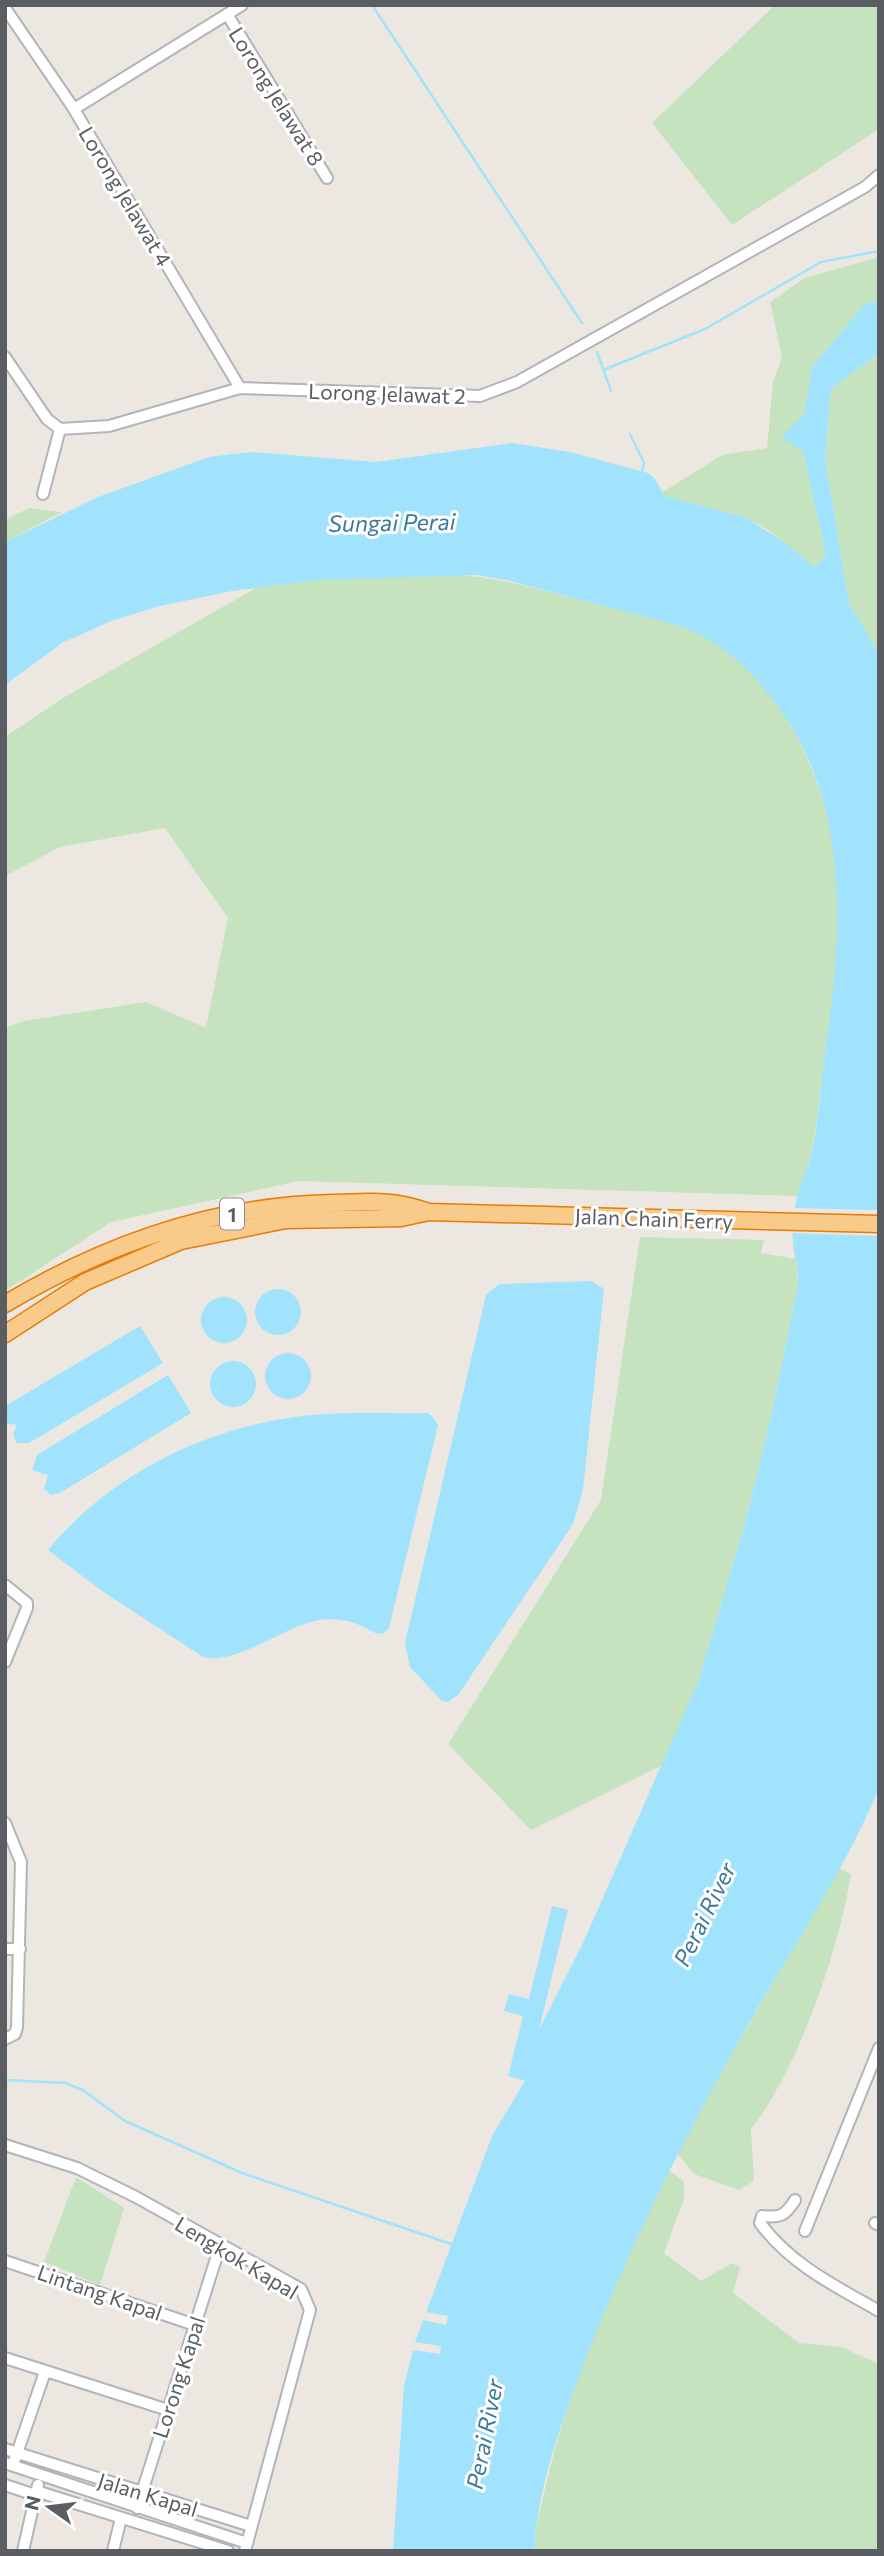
<svg xmlns="http://www.w3.org/2000/svg" width="884" height="2556" font-family="Commissioner,sans-serif">
	<style>
		.green { fill: #c4e3be }
		.water { fill: #a1e3fc }
		.pier { fill: #ece8e1 }
		.lines { fill: none; stroke-linecap: round; stroke-linejoin: round }
		.stream { stroke: #a1e3fc; stroke-width: 2.5 }
		.minor-casing { stroke: #b2b5b8; stroke-width: 14 }
		.highway-casing { stroke: #e67c07; stroke-width: 19 }
		.minor { stroke: #fff; stroke-width: 10 }
		.highway { stroke: #f9cb8b; stroke-width: 16 }
		.labels { text-anchor: middle; dominant-baseline: central; stroke-width: 6; stroke-linejoin: round; paint-order: stroke }
		.shield { fill: #fff; stroke: #8c8e91; stroke-width: 2 }
		.shield-label { font-size: 19px; font-weight: bold; fill: #5a5e62 }
		.street-label { font-size: 21px; fill: #5a5e62; stroke: #fff }
		.water-label { font-size: 23px; font-style: italic; fill: #3b7a9b; stroke: #fff }
	</style>
	<rect width="100%" height="100%" fill="#ece8e1"/>
	<path class="green" d="M 775,5 L 879,5 L 879,129 L 732,225 L 652,123 Z
		M 879,257 L 879,300 L 864,305 L 812,367 L 804,415 L 803,451 L 826,555 L 814,567 C 792,549 768,526 741,516 C 718,508 680,506 661,493 L 722,455 L 767,448 L 773,382 L 782,357 L 770,302 L 805,278 Z
		M 879,353 L 879,653 L 849,604 L 825,457 L 831,389 Z
		M 29,508 L 62,512 L 5,542 L 5,520 Z
		M 444,574 C 499,576 550,592 604,606 C 636,615 677,619 705,636 C 796,691 836,804 840,905 C 842,978 824,1053 816,1126 L 811,1155 L 798,1196 L 299,1181 L 111,1222 L 5,1291 L 5,1028 L 24,1021 L 146,1002 L 206,1028 L 228,918 L 165,828 L 60,847 L 5,876 L 5,737 L 63,698 L 256,588 L 319,580 Z
		M 640,1237 L 764,1240 L 761,1253 L 797,1259 L 798,1284 L 771,1418 L 745,1523 L 698,1682 L 663,1765 L 531,1830 L 448,1744 L 601,1500 Z
		M 838,1868 L 851,1874 C 839,1950 798,2069 751,2129 L 754,2181 L 739,2190 L 694,2174 L 676,2152 Z
		M 668,2170 L 684,2181 L 684,2199 L 664,2253 L 701,2281 L 732,2263 L 740,2267 L 733,2293 L 799,2343 L 841,2347 L 879,2364 L 879,2551 L 534,2551 C 535,2524 543,2499 549,2472 C 575,2367 622,2268 668,2170 Z
		M 76,2177 L 124,2208 L 100,2285 L 44,2262 Z"/>
	<path class="water" d="M 879,300 L 879,353 L 831,389 L 825,457 L 849,604 L 879,653 L 879,1788 C 847,1866 798,1938 756,2011 C 691,2125 636,2230 588,2353 C 564,2415 538,2483 534,2551 L 393,2551 L 404,2386 L 415,2342 L 492,2136 L 525,2081 L 508,2076 L 523,2016 L 504,2011 L 509,1994 L 529,1999 L 552,1906 L 568,1910 L 539,2030 L 583,1943 L 698,1682 L 745,1523 L 771,1418 L 798,1284 C 800,1268 794,1258 793,1243 C 792,1231 793,1218 795,1206 C 798,1189 806,1173 811,1156 C 818,1125 820,1092 824,1061 C 841,941 854,809 777,705 C 750,669 722,642 680,626 L 506,580 L 476,575 L 319,580 L 232,591 L 160,606 L 111,621 L 62,643 L 5,685 L 5,542 L 98,497 L 209,457 L 232,454 L 254,452 L 376,462 L 512,443 L 570,452 L 648,473 C 659,479 658,490 667,497 L 745,517 L 787,544 L 814,567 L 826,555 L 803,451 L 781,437 L 804,415 L 812,367 L 864,305 Z
		M 592,1281 L 604,1289 L 583,1490 L 573,1524 L 458,1695 L 448,1702 L 442,1701 L 410,1667 L 405,1643 L 486,1295 L 499,1284 Z
		M255 1312a23 23 0 1 1 46 0a23 23 0 1 1-46 0Z
		M201 1320a23 23 0 1 1 46 0a23 23 0 1 1-46 0Z
		M 140,1326 L 163,1363 L 29,1443 L 16,1443 L 13,1434 L 17,1425 L 5,1423 L 5,1406 Z
		M265 1376a23 23 0 1 1 46 0a23 23 0 1 1-46 0Z
		M210 1384a23 23 0 1 1 46 0a23 23 0 1 1-46 0Z
		M 168,1375 L 191,1413 L 60,1493 L 51,1495 L 44,1489 L 48,1475 L 32,1470 L 37,1455 Z
		M 427,1413 L 432,1416 L 438,1425 L 389,1628 L 384,1633 C 375,1635 372,1631 364,1627 C 348,1619 329,1617 311,1622 C 280,1630 234,1665 203,1657 L 102,1591 L 48,1550 C 114,1469 221,1420 325,1414 C 358,1412 393,1414 427,1413 Z"/>
	<path class="pier" d="M 792,1208 L 879,1210 L 879,1236 L 789,1233 Z
		M 426,2312 L 448,2316 L 446,2325 L 423,2320 Z
		M 415,2342 L 441,2346 L 440,2354 L 413,2350 Z"/>
	<g class="lines">
		<path class="stream" d="M 372,5 L 582,323
			M 597,352 L 611,391
			M 603,370 L 705,329 L 821,262 L 879,251
			M 630,434 L 644,463 L 642,473
			M 5,2080 L 65,2083 L 83,2090 L 125,2121 L 242,2173 L 454,2245"/>
		<defs>
			<path id="minor" d="M 5,8 L 72,106 L 240,388
				M 227,14 L 327,178
				M 74,109 L 242,5
				M 5,357 L 47,419 L 60,429 L 109,426 L 240,388 L 480,396 L 517,382 L 865,187 L 879,175
				M 43,494 L 60,429
				M 5,1585 L 27,1603 L 27,1608 L 5,1662
				M 5,1823 L 21,1862 L 17,2027 L 15,2034 L 5,2039
				M 5,1949 L 20,1949
				M 5,2145 L 77,2168 L 136,2197 L 301,2289 L 310,2310 L 245,2551
				M 795,2200 C 785,2216 780,2218 762,2216 L 760,2223 C 790,2264 835,2286 879,2311
				M 875,2223 L 879,2225
				M 805,2231 L 879,2048
				M 5,2261 L 195,2325
				M 5,2358 L 168,2410
				M 5,2449 L 251,2526
				M 15,2459 L 45,2372
				M 5,2463 L 247,2543
				M 5,2485 L 35,2495
				M 36,2491 L 228,2551
				M 137,2508 L 220,2246
				M 23,2551 L 38,2485
				M 113,2551 L 121,2518"/>
			<path id="highway" d="M 5,1304 C 107,1243 215,1205 334,1203 C 372,1202 392,1199 429,1212
				M 5,1334 L 85,1282 L 181,1241 L 286,1220 L 401,1218 L 429,1212 L 879,1224"/>
		</defs>
		<use href="#minor" class="minor-casing"/>
		<use href="#highway" class="highway-casing"/>
		<use href="#minor" class="minor"/>
		<use href="#highway" class="highway"/>
	</g>
	<g class="labels">
		<rect class="shield" x="220" y="1198.5" width="24" height="31" rx="5"/>
		<g class="shield-label">
			<text x="232" y="1214">1</text>
		</g>
		<g class="street-label">
			<text transform="translate(277 96) rotate(58)">Lorong Jelawat 8</text>
			<text transform="translate(126 196) rotate(59)">Lorong Jelawat 4</text>
			<text transform="translate(387 393) rotate(2)">Lorong Jelawat 2</text>
			<text transform="translate(654 1218) rotate(2)">Jalan Chain Ferry</text>
			<text transform="translate(237 2257) rotate(31)">Lengkok Kapal</text>
			<text transform="translate(100 2292) rotate(19)">Lintang Kapal</text>
			<text transform="translate(178 2377) rotate(-72)">Lorong Kapal</text>
			<text transform="translate(148 2494) rotate(17)">Jalan Kapal</text>
		</g>
		<g class="water-label">
			<text transform="translate(392 522) rotate(-1)">Sungai Perai</text>
			<text transform="translate(704 1914) rotate(-64)">Perai River</text>
			<text transform="translate(484 2434) rotate(-79)">Perai River</text>
		</g>
	</g>
	<rect width="884" height="2556" fill="none" stroke="#5a5e62" stroke-width="14"/>
	<g transform="translate(49 2507) rotate(284)" stroke="#ffffff" stroke-width="5" paint-order="stroke">
	<path d="M0-5L12 26L0 18L-12 26Z" fill="#5a5e62"/>
	<text y="-10" font-size="19" font-weight="bold" text-anchor="middle" fill="#5a5e62">N</text>
	</g>
</svg>
